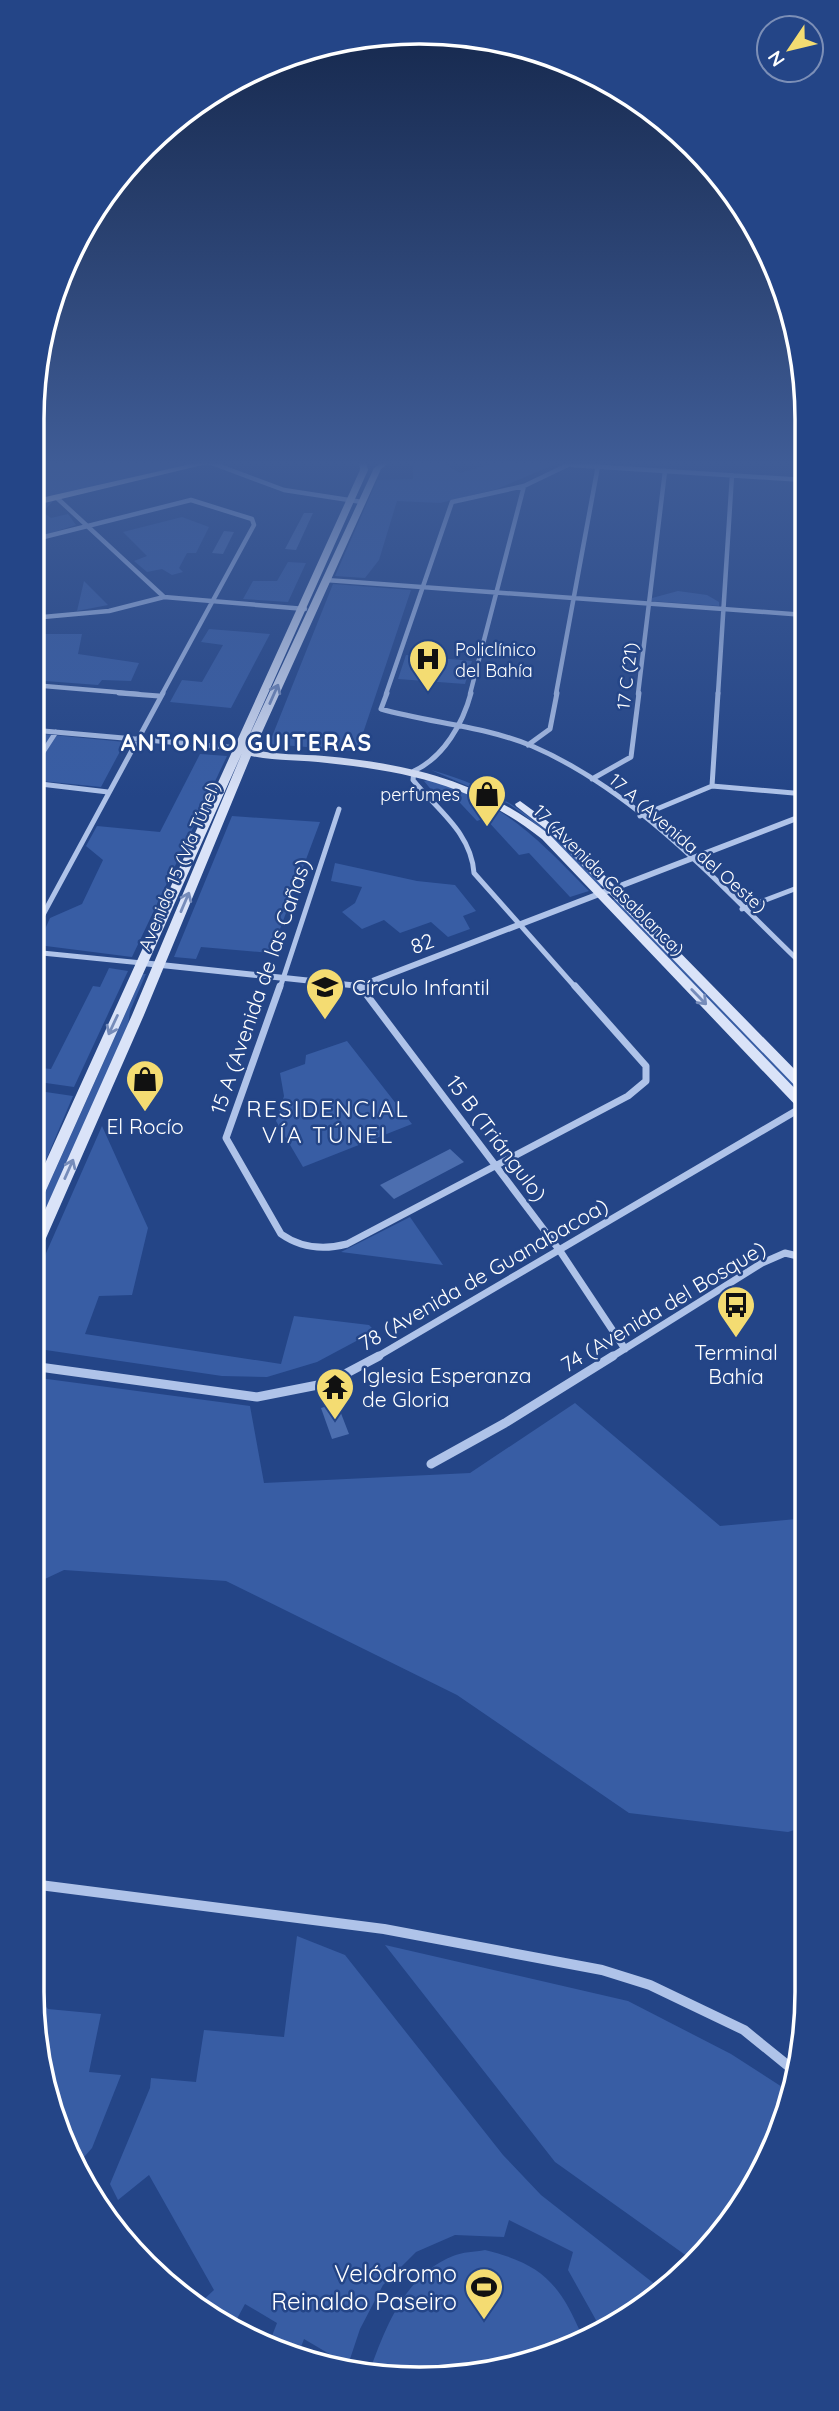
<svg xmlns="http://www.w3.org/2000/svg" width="839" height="2411" font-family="Quicksand,sans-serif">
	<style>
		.green { fill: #385da4 }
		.building { fill: #4c6eaf }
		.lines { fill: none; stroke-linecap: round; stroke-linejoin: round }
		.minor-far4 { stroke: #afc3e9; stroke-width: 4.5 }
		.minor-far3 { stroke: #afc3e9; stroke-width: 5 }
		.minor-far2 { stroke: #afc3e9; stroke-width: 7 }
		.minor-far1 { stroke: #afc3e9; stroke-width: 9 }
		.minor { stroke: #afc3e9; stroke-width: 10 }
		.tertiary { fill: #afc3e9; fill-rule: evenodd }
		.secondary { fill: #dae3f8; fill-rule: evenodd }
		.primary { fill: #f2f5fe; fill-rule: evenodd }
		.oneway { stroke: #768cba }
		.labels { text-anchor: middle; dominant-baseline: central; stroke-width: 5; stroke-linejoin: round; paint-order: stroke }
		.far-poi-label { font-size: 18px; fill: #fff; stroke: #244587; text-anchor: start }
		.far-street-label { font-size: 18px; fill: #fff; stroke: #244587 }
		.street-label { font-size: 21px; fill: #fff; stroke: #244587 }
		.poi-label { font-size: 21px; fill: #fff; stroke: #244587; text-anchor: start }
		.far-district-label { font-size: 23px; font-weight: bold; letter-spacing: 2px; fill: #fff; stroke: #244587 }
		.neighbourhood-label { font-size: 23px; letter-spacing: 2px; fill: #fff; stroke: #244587 }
		.near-poi-label { font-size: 24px; fill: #fff; stroke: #244587; text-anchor: end }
		.rim { fill: none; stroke: #fff; stroke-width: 3.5 }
	</style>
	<rect width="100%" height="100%" fill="#244587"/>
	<path class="green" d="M 32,461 L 207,461 L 56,498 L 43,512 L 51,518 L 68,514 L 76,525 L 32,539 Z
		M 413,461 L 439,461 L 460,473 L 492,464 L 487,461 L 563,461 L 497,489 L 440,503 L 397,501 L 379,560 L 365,578 L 335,576 L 377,480 L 413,479 Z
		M 182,517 L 209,527 L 196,553 L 187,553 L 179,568 L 183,572 L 172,575 L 162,569 L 147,572 L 134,561 L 147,556 L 123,532 Z
		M 288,562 L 306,563 L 288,602 L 243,599 L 253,581 L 277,581 Z
		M 84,581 L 108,605 L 77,611 Z
		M 333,584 L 411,590 L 357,751 L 269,744 Z
		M 678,591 L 707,595 L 719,602 L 719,606 L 651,601 L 652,598 Z
		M 209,629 L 270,634 L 231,708 L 170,702 L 182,680 L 202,682 L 223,645 L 201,642 Z
		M 32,634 L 82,634 L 78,654 L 139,663 L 131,681 L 102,680 L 98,685 L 32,680 Z
		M 406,655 L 472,661 L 465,684 L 398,679 Z
		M 32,733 L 125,742 L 101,787 L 32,780 Z
		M 200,754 L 227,756 L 132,957 L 38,945 L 50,918 L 82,904 L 103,860 L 86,846 L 97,826 L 160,832 Z
		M 431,770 C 513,793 545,827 603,886 L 599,887 L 542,829 L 509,804 Z
		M 431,779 C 507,806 534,835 589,891 L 570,897 L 529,853 L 519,855 L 485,818 L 477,821 L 447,789 L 433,792 L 424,781 Z
		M 232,816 L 320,822 L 271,953 L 201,947 L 196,959 L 174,957 Z
		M 335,863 L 417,881 L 455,885 L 476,911 L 463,916 L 470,929 L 448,937 L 431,922 L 400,933 L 384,920 L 362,929 L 342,912 L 355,903 L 362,887 L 331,881 Z
		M 616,899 L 797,1087 L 793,1089 L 612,900 Z
		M 109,968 L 128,971 L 74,1087 L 32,1081 L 32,1067 L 51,1069 L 93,986 L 100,987 Z
		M 143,974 L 146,974 L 130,1011 L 128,1026 L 32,1239 L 32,1222 Z
		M 347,1041 L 412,1124 L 303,1167 L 276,1121 L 284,1096 L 280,1073 L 305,1064 L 306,1055 Z
		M 32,1090 L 73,1096 L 32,1193 Z
		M 102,1126 L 148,1228 L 132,1295 L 99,1296 L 85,1334 L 281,1364 L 294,1316 L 369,1325 L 375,1331 L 317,1362 L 267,1377 L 222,1376 L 32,1348 L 32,1285 Z
		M 410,1217 L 443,1265 L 341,1252 Z
		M 32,1377 L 250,1406 L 264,1483 L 470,1473 L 575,1403 L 720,1526 L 807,1518 L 807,1826 L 788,1832 L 629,1813 L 457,1695 L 226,1581 L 64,1570 L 32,1585 Z
		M 297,1936 L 345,1955 L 503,2155 L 541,2195 L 661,2289 L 635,2314 L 601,2329 L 568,2270 L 573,2252 L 509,2220 L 504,2237 L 455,2235 L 416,2252 L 383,2285 L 360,2329 L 348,2365 L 304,2339 L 298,2355 L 268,2346 L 277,2323 L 245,2304 L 232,2328 L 200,2303 L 214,2290 L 149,2175 L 118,2200 L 110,2184 L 150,2088 L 151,2078 L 196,2082 L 204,2030 L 284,2037 Z
		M 385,1945 L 628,2001 L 731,2054 L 793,2094 L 742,2207 L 691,2259 L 555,2162 Z
		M 32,1992 L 48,2009 L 101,2014 L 89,2072 L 121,2075 L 92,2148 L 77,2165 L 61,2140 Z
		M 485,2250 C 543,2264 560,2284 583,2338 L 520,2366 L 368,2376 C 384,2331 404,2275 453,2256 C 462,2252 475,2252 485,2250 Z"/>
	<path class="building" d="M 304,513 L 313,513 L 296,550 L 285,549 Z
		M 224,531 L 234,532 L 223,554 L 212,553 Z
		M 450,1149 L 464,1162 L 394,1199 L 380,1185 Z
		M 337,1403 L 349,1434 L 332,1439 L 321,1408 Z"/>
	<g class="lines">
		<path class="minor-far4" d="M 209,462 L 284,490 L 362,502
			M 572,465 L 804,480
			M 57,498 L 164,597
			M 32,540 L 191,500 L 252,519 L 254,525 L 162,694
			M 326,580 L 805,615
			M 32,618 L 109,611 L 164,597 L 305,609
			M 32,685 L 139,694
			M 386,694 L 452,502 L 524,486 L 576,461
			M 470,694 L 524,486
			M 556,694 L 598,466
			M 638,694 L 665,471
			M 718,694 L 732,475"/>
		<path class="minor-far3" d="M 119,693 L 159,696
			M 387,693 L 381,709 C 430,723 484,726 532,746 C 639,792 722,888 805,967
			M 471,693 C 463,723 444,757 414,771 L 413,780 C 437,810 471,832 474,873 L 576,988
			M 32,730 L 238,748
			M 528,745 L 550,729 L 557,693
			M 32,769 L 56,732
			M 592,779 L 631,757 L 639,693
			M 32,783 L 108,792
			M 712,786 L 718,693
			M 640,816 L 712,786 L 805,794
			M 742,909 L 805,885
			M 32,935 L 163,693
			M 32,952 L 142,963
			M 280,988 L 339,809"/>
		<path class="minor-far2" d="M 280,986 L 226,1138 L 281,1234 C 301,1248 324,1250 347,1244 L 628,1096 L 646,1081 L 646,1066 L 575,986
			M 360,986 L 560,1251 L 625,1349
			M 375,1358 L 806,1105
			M 610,1358 L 762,1263 L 785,1253 L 806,1258"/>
		<path class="minor-far1" d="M 32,1366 L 257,1397 L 328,1383 L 379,1356
			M 431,1464 L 505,1423 L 613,1356"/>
		<path class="minor" d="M 32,1884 L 384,1929 L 602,1970 L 650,1985 L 744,2030 L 797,2073"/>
		<path class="tertiary" d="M 800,461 L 804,461 L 804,493 L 801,491 Z
			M 805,812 L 805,818 L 360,989 L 142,966 L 137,963 L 142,960 L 359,983 Z"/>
		<path class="secondary" d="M 359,461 L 366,461 L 368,470 L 244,747 L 374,468 L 384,461 L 391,461 L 381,469 L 254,750 C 277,755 300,754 324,756 C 411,764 480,781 550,835 L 806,1100 L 806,1112 L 801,1111 L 542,839 C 474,786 412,772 327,763 C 302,760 276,761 251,756 L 144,1015 L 39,1254 L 37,1258 L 32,1259 L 32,1239 L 132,1015 L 242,753 L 39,1206 L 32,1211 L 32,1192 L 360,470 Z
			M 520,801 L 561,831 L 806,1081 L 806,1093 L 801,1092 L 553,835 L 516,806 L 515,804 Z"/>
		<path class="primary" d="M 204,461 L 219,461 L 32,506 L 32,500 Z"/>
	</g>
	<defs><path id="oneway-shaft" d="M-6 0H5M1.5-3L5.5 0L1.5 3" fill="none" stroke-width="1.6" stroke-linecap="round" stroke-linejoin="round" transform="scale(1.75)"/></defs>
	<g class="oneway">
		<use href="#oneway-shaft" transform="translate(274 694) rotate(-66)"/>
		<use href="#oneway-shaft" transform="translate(185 902) rotate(-67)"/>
		<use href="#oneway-shaft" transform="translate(699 997) rotate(46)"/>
		<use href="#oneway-shaft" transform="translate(113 1025) rotate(115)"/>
		<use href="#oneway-shaft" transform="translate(69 1169) rotate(-66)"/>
	</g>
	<linearGradient id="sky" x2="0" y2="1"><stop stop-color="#14264a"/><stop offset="0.58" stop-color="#3f5c96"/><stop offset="1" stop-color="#3f5c96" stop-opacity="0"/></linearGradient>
	<rect width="839" height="798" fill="url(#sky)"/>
	<defs>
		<symbol id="hospital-pin" viewBox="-11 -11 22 30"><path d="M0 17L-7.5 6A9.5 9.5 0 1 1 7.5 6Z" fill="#f4dc72" stroke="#244587"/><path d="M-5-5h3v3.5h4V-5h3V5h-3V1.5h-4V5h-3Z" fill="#111"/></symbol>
		<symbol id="shop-pin" viewBox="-11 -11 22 30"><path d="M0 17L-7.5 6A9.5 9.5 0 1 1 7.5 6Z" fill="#f4dc72" stroke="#244587"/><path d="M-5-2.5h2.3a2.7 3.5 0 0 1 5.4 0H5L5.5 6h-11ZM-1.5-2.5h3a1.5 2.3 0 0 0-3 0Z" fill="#111"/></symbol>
		<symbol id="school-pin" viewBox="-11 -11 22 30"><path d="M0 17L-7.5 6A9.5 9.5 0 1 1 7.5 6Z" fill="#f4dc72" stroke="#244587"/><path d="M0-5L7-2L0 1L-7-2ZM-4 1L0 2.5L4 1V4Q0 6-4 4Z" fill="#111"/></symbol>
		<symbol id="bus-pin" viewBox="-11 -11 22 30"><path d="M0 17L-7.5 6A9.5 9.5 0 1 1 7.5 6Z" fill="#f4dc72" stroke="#244587"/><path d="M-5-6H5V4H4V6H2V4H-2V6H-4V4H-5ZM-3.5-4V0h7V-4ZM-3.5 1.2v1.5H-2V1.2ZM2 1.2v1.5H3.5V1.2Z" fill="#111"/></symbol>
		<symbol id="temple-pin" viewBox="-11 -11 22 30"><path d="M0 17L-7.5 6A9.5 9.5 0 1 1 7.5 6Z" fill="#f4dc72" stroke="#244587"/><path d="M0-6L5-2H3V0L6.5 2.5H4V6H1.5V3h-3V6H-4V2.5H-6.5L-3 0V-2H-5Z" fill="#111"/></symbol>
		<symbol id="stadium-pin" viewBox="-11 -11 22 30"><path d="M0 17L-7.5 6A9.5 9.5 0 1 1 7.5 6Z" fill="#f4dc72" stroke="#244587"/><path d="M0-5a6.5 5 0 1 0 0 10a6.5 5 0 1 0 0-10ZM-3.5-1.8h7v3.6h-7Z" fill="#111"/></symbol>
	</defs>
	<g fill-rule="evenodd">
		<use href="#hospital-pin" x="406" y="637" width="44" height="60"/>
		<use href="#shop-pin" x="465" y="772" width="44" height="60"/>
		<use href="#school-pin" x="303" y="965" width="44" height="60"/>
		<use href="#shop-pin" x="123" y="1057" width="44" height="60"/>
		<use href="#bus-pin" x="714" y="1283" width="44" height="60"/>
		<use href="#temple-pin" x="313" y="1365" width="44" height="60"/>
		<use href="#stadium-pin" x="462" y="2265" width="44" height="60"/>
	</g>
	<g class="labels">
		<g class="far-poi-label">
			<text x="455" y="649">Policlínico<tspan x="455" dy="21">del Bahía</tspan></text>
			<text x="460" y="794" text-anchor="end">perfumes</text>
		</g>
		<g class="far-street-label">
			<text transform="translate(627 676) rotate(-83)">17 C (21)</text>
			<text transform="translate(688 843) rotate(41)">17 A (Avenida del Oeste)</text>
			<text transform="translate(179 866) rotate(-67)">Avenida 15 (Vía Túnel)</text>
			<text transform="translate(609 880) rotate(45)">17 (Avenida Casablanca)</text>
		</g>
		<g class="street-label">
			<text transform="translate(422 943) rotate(-20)">82</text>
			<text transform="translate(260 986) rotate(-71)">15 A (Avenida de las Cañas)</text>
			<text transform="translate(497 1138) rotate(53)">15 B (Triángulo)</text>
			<text transform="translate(483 1274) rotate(-30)">78 (Avenida de Guanabacoa)</text>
			<text transform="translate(663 1306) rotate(-31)">74 (Avenida del Bosque)</text>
		</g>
		<g class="poi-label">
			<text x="352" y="987">Círculo Infantil</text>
			<text x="145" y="1126" text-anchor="middle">El Rocío</text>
			<text x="736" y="1352" text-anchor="middle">Terminal<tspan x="736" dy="24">Bahía</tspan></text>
			<text x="362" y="1375">Iglesia Esperanza<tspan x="362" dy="24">de Gloria</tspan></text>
		</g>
		<g class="far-district-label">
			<text x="247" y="742">ANTONIO GUITERAS</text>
		</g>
		<g class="neighbourhood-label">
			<text x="328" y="1108">RESIDENCIAL<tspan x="328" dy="26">VÍA TÚNEL</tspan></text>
		</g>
		<g class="near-poi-label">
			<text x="457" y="2273">Velódromo<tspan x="457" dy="28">Reinaldo Paseiro</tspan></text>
		</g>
	</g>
	<path d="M0 0H839V2411H0ZM419 44H420A375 375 0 0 1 795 419V1992A375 375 0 0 1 420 2367H419A375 375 0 0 1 44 1992V419A375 375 0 0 1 419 44Z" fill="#244587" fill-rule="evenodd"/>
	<path class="rim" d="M419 44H420A375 375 0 0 1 795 419V1992A375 375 0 0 1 420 2367H419A375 375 0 0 1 44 1992V419A375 375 0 0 1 419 44Z"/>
	<g transform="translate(790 49) rotate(235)"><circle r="33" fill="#244587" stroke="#7c8fb7" stroke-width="2"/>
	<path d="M0-5L12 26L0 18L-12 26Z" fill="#f4dc72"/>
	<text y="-10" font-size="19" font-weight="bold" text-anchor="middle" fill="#ffffff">N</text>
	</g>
</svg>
